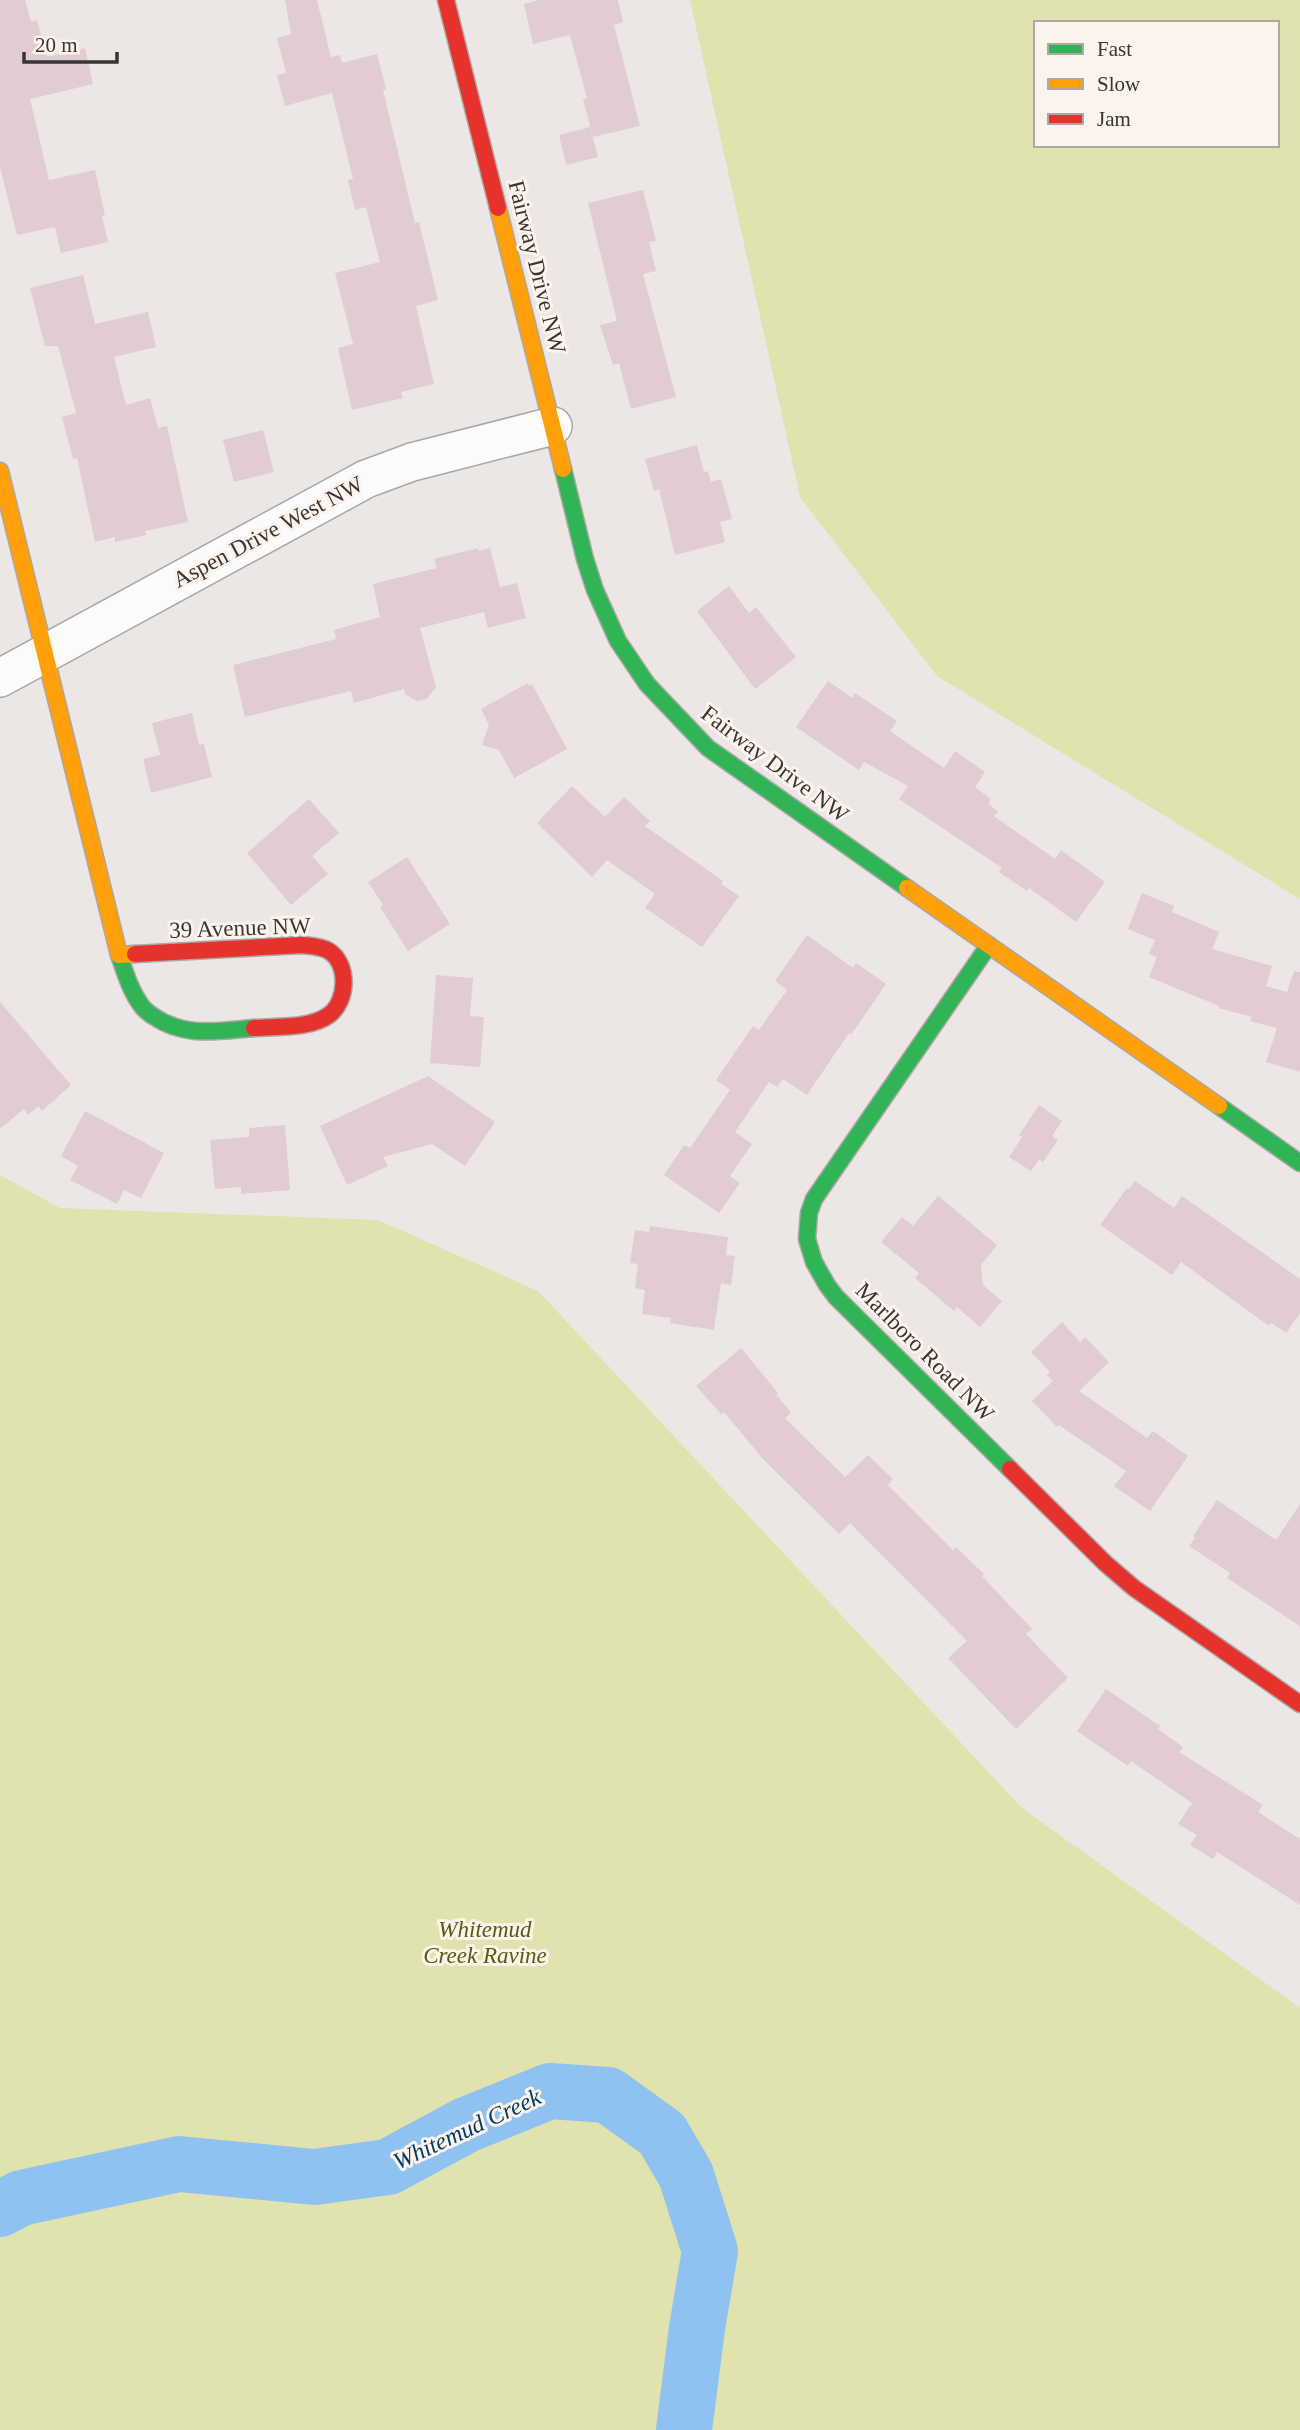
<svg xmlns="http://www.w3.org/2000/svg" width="1300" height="2430" font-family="Georgia,serif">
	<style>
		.green { fill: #e0e3ae; fill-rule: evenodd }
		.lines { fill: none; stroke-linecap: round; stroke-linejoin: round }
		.river { stroke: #90c2f1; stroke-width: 56 }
		.building { fill: #e0ccd2 }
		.street-casing { stroke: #aba7a5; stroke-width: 40 }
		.fast-casing { stroke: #aba7a5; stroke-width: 19 }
		.slow-casing { stroke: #aba7a5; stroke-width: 19 }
		.jam-casing { stroke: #aba7a5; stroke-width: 19 }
		.street { stroke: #fcfbfb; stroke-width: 37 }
		.fast { stroke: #30b455; stroke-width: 16 }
		.slow { stroke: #ff9f0a; stroke-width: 16 }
		.jam { stroke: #e5322d; stroke-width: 16 }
		.labels { text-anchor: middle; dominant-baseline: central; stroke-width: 6; stroke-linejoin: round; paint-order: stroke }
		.street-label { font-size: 23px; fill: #393533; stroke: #fdf3ed }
		.park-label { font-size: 23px; font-style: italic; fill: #565b12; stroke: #fdf3ed }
		.water-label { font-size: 24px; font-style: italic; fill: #003c66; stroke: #fdf3ed }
	</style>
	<rect width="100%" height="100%" fill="#ece7e4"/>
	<path class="green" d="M 690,0 L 1300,0 L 1300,899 L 937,676 L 800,497 ZM 1036,23 L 1277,23 L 1277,145 L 1036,145 Z
		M 0,1175 L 60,1208 L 378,1220 L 538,1291 L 1022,1808 L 1300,2008 L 1300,2430 L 0,2430 Z"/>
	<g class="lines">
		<path class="river" d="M 0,2209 L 21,2198 L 179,2164 L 314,2177 L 388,2167 L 466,2125 L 550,2091 L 608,2095 L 662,2134 L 686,2175 L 710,2251 L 697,2328 L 684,2430"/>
	</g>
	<path class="building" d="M 0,0 L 25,0 L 31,22 L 37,20 L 47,57 L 85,48 L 93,84 L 30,99 L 49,180 L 95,170 L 105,215 L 102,216 L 108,242 L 61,253 L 55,227 L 17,235 L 0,167 Z
		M 285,0 L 317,0 L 331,57 L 340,55 L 342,63 L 377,54 L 386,89 L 383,90 L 415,223 L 419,222 L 438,300 L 416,306 L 434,384 L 401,392 L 403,398 L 352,410 L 338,348 L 353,344 L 335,273 L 380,262 L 366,207 L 355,210 L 348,180 L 353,179 L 332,93 L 285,106 L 277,75 L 286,73 L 277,38 L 291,34 Z
		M 539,0 L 618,0 L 623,22 L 614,25 L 640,126 L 593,137 L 583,99 L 587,98 L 570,35 L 533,44 L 524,4 Z
		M 590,127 L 598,157 L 566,165 L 559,135 Z
		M 643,190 L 656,241 L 649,242 L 656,271 L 643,274 L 676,397 L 631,409 L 619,363 L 613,365 L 600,325 L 617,321 L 588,203 Z
		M 83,275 L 95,324 L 148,312 L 156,347 L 114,357 L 126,405 L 150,398 L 158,428 L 167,426 L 188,522 L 145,531 L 146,535 L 115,542 L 115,537 L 95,542 L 77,458 L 73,459 L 62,417 L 76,413 L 58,346 L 45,346 L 30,288 Z
		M 263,430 L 274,472 L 234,482 L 223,440 Z
		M 697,445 L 704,472 L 708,471 L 711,482 L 721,479 L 732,519 L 720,522 L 725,542 L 675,555 L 659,489 L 654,491 L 645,459 Z
		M 478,548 L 479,551 L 490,548 L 500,587 L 517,583 L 526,618 L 488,628 L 484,612 L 420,628 L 436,687 L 427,699 L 418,701 L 413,699 L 405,694 L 404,689 L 354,703 L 351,691 L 245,717 L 233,665 L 336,639 L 334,630 L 380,617 L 373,584 L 437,568 L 434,559 Z
		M 729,586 L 749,613 L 756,607 L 796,657 L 755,689 L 697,611 Z
		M 828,681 L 852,698 L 855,693 L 897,721 L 890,731 L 944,768 L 955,751 L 985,772 L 975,787 L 991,799 L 988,804 L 998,811 L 994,816 L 1055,859 L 1061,850 L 1105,882 L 1076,922 L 1029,888 L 1027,891 L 999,872 L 1002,868 L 899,799 L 908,786 L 864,762 L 859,770 L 796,727 Z
		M 528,683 L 529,686 L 532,684 L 567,749 L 514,778 L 499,750 L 482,745 L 489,725 L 481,709 Z
		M 192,713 L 199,745 L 204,744 L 212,777 L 151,793 L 143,759 L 160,755 L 152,723 Z
		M 572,786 L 605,817 L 624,797 L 650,821 L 645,826 L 723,881 L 721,884 L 739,896 L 702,947 L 645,908 L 655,894 L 607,860 L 592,877 L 537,823 Z
		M 309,799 L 339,833 L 312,856 L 328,874 L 291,905 L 247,853 Z
		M 407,857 L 450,924 L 408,951 L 380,907 L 383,905 L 368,882 Z
		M 1142,893 L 1174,906 L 1172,912 L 1219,932 L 1212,949 L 1272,966 L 1266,986 L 1287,992 L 1294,971 L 1300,972 L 1300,1072 L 1266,1062 L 1277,1028 L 1250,1021 L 1252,1017 L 1218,1008 L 1219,1006 L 1149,977 L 1157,957 L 1149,954 L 1155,940 L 1128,929 Z
		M 807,935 L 853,968 L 856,963 L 886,984 L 851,1035 L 849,1033 L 807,1095 L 783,1079 L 777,1087 L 769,1082 L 735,1132 L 752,1144 L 730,1176 L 740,1183 L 719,1213 L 664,1175 L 684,1145 L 690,1148 L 730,1090 L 716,1080 L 753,1026 L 759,1030 L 787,990 L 775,981 Z
		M 436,975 L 473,978 L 470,1016 L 484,1017 L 480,1067 L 430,1063 Z
		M 0,1002 L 71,1085 L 42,1111 L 38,1106 L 28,1115 L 24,1109 L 0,1129 Z
		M 428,1076 L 495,1122 L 465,1166 L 432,1144 L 383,1157 L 388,1166 L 347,1185 L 320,1126 Z
		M 1039,1105 L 1062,1121 L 1052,1136 L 1058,1140 L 1043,1162 L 1039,1159 L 1031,1171 L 1009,1157 L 1022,1137 L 1019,1135 Z
		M 85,1111 L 164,1153 L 141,1198 L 124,1190 L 117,1204 L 70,1180 L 78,1166 L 61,1156 Z
		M 285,1125 L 290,1190 L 241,1194 L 241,1187 L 215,1189 L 210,1140 L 249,1137 L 249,1128 Z
		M 1135,1181 L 1174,1208 L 1182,1196 L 1300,1279 L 1300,1313 L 1286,1333 L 1271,1323 L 1269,1326 L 1181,1262 L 1172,1275 L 1100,1225 L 1127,1188 L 1129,1189 Z
		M 938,1196 L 997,1245 L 981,1265 L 983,1285 L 1002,1301 L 980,1327 L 957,1307 L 954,1311 L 915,1278 L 919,1273 L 881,1242 L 902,1217 L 913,1226 Z
		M 650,1226 L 728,1237 L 726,1255 L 735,1256 L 731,1285 L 721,1283 L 714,1330 L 670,1323 L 671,1318 L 642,1314 L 645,1290 L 635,1288 L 638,1264 L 630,1263 L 635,1230 L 649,1232 Z
		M 1062,1322 L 1080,1342 L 1085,1337 L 1109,1362 L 1079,1391 L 1147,1438 L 1153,1431 L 1188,1456 L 1150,1511 L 1114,1486 L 1126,1471 L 1059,1425 L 1057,1427 L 1032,1401 L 1053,1381 L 1047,1375 L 1050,1372 L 1031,1352 Z
		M 741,1348 L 778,1393 L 776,1394 L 791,1413 L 785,1418 L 845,1477 L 868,1455 L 893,1479 L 888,1485 L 953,1550 L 956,1547 L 984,1574 L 982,1576 L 1032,1629 L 1026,1634 L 1068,1678 L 1016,1729 L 948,1658 L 967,1641 L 850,1523 L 839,1534 L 762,1458 L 724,1412 L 721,1414 L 696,1386 Z
		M 1217,1500 L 1276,1540 L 1300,1504 L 1300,1626 L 1227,1578 L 1230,1573 L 1189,1546 L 1195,1538 L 1193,1536 Z
		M 1106,1689 L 1160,1726 L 1158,1729 L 1183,1747 L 1179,1752 L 1263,1805 L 1258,1812 L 1300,1839 L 1300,1905 L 1217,1852 L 1213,1859 L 1190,1845 L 1197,1835 L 1178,1824 L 1192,1803 L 1131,1761 L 1128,1766 L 1077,1731 Z"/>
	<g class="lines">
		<defs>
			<path id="street" d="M 0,678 L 366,479 L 412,462 L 553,426"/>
			<path id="fast" d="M 563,469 L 585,559 L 595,590 L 618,641 L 647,684 L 708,748 L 907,888
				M 989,945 L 814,1199 L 809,1213 L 807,1239 L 814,1262 L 827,1285 L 836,1297 L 1010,1469
				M 119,955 C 125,972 130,990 141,1005 C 144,1010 149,1013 153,1016 C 185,1038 217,1031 254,1028
				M 1219,1106 L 1300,1163"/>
			<path id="slow" d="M 498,208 L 563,469
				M 0,471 L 119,955 L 135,954
				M 907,888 L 1219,1106"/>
			<path id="jam" d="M 446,0 L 498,208
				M 135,954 L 302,945 C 311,946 321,946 329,951 C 349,964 348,1001 329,1015 C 310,1029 277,1026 254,1028
				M 1010,1469 L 1105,1563 L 1134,1588 L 1300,1704"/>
		</defs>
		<use href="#street" class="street-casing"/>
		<use href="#fast" class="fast-casing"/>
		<use href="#slow" class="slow-casing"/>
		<use href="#jam" class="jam-casing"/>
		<use href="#street" class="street"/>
		<use href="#fast" class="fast"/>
		<use href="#slow" class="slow"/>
		<use href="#jam" class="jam"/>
	</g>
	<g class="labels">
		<g class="street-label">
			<text transform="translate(537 267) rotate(76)">Fairway Drive NW</text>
			<text transform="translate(268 532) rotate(-28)">Aspen Drive West NW</text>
			<text transform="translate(775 764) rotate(37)">Fairway Drive NW</text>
			<text transform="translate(240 928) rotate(-2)">39 Avenue NW</text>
			<text transform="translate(925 1352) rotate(45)">Marlboro Road NW</text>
		</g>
		<g class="park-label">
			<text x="485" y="1929">Whitemud<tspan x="485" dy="26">Creek Ravine</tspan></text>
		</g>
		<g class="water-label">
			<text transform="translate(467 2129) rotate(-25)">Whitemud Creek</text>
		</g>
	</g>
	<rect x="1034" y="21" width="245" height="126" fill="#fdf3ed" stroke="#afa7a3" stroke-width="2"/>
	<rect x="1048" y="44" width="35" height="10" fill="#30b455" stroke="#afa7a3" stroke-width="2"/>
	<text x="1097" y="56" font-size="21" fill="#393533">Fast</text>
	<rect x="1048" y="79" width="35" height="10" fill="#ff9f0a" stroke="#afa7a3" stroke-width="2"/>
	<text x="1097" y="91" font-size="21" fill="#393533">Slow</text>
	<rect x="1048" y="114" width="35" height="10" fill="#e5322d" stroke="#afa7a3" stroke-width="2"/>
	<text x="1097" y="126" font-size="21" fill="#393533">Jam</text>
	<path d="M24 52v10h93v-10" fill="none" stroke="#393533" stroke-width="3.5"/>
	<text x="35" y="52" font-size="21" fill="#393533" stroke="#fdf3ed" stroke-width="5" paint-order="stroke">20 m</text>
</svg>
